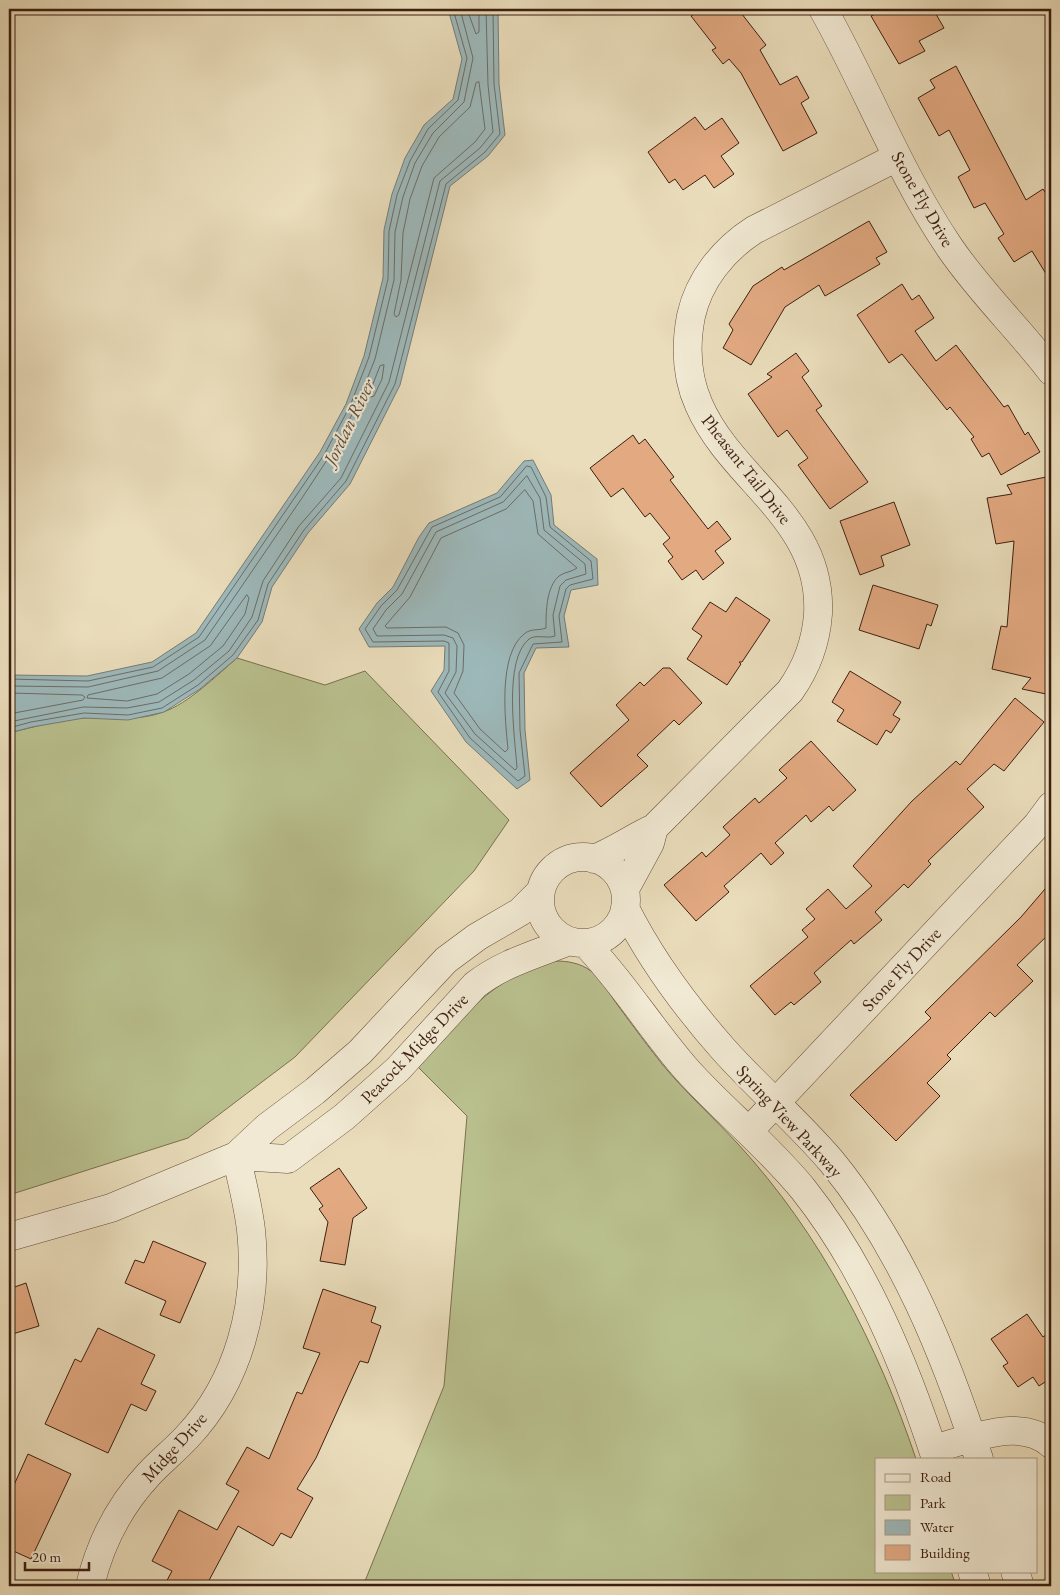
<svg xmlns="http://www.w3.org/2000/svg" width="1060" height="1595" font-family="'EB Garamond',serif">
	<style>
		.green { fill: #b9c08e; stroke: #7b704f }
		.water { fill: #9db9bb; stroke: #777b77 }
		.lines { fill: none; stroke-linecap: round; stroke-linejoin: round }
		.shore { stroke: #6d6c66; stroke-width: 1 }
		.building { fill: #e3aa82; stroke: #3d1f10 }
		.minor-casing { stroke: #684e3b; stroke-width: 29 }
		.minor { stroke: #f1e9d3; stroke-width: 28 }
		.labels { text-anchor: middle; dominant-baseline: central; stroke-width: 4.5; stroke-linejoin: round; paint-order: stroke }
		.street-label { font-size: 18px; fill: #3d1f10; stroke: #f1e9d3 }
		.water-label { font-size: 19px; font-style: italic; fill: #5a4d43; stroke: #f1e9d3 }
	</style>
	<rect width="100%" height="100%" fill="#eaddbb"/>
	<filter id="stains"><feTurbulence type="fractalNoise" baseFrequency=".004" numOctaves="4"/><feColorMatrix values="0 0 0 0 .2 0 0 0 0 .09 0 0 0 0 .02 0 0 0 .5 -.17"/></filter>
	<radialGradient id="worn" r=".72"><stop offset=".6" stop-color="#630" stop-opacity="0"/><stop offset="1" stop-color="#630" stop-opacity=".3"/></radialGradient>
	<path class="green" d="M 237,658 L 325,685 L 365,671 L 509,820 L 474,871 L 295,1057 L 188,1138 L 9,1195 L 9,733 C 33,727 59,720 84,718 C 111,716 137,722 163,712 C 188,704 217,675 237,658 Z
		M 555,961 C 568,961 580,963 591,971 C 602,980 610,995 619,1007 C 633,1026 647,1045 662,1064 C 686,1093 713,1117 738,1144 C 820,1233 878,1345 916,1459 L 876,1459 L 876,1571 L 951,1571 L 956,1586 L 363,1586 L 444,1386 L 467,1116 L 418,1067 C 461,1019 489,978 555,961 Z"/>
	<path class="water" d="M 448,9 L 498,9 L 499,84 L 505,135 L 488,156 L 450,186 L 400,385 L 350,484 L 308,533 L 272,587 L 262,622 L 237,658 L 200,689 L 164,712 L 128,720 L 84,718 L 32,727 L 9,733 L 9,675 L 87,676 L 152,662 L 196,633 L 320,452 L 346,404 L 364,356 L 383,278 L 384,230 L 392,194 L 405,158 L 424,125 L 453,99 L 462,59 Z
		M 533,460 L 551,495 L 554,525 L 597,559 L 598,585 L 571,590 L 564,616 L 569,647 L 536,648 L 524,673 L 525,730 L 530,780 L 517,789 L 466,742 L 431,691 L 444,670 L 445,646 L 369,647 L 359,629 L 377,603 L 393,587 L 419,537 L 429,523 L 497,493 L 524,461 Z"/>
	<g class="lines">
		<path class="shore" d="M 467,9 L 476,34 L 479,32 L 479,9
			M 479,82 L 485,129 L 475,142 L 434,178 L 399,315 L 396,317 L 394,314 L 401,280 L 403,233 L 410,199 L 422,166 L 439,137 L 470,107 L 476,83 Z
			M 384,365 L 382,379 L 374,396 L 371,397 L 369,394 L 380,366 Z
			M 527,466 L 531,467 L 546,497 L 550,527 L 591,561 L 593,579 L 570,585 L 566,589 L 559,616 L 562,642 L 533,644 L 519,673 L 520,730 L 525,776 L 518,781 L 470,738 L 438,692 L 449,671 L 449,643 L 444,641 L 373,642 L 365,629 L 381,606 L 397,590 L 432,527 L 500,497 Z
			M 527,476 L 540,498 L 544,530 L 585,564 L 586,574 L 566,580 L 560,586 L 553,615 L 555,636 C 547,639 536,634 529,639 C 503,660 515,738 517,768 L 515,770 L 475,734 L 445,693 L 456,672 L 457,646 L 453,638 L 444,635 L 377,636 L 373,629 L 386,610 L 402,594 L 436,532 L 503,502 Z
			M 525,490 L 533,501 L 538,534 L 577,568 C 572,572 564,572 559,576 C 546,587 546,613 546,628 C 539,631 531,628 524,634 C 498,655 505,719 508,749 L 505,752 L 480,729 L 454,693 L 463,671 L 464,645 L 458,633 L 446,627 L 387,628 L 385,626 L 410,597 L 441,538 L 506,509 Z
			M 247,595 L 249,598 L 245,614 L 223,646 L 189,674 L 157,694 L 127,701 L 87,698 L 88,695 L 162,678 L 210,646 Z
			M 9,679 L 88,681 L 153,667 L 199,637 L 324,455 L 350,406 L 369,357 L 388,279 L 389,231 L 397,195 L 410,161 L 428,129 L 458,100 L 467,58 L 453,9
			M 9,686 L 88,687 L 158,671 L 205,640 L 302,498 L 329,457 L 355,409 L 375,359 L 394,280 L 395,232 L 403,197 L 415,163 L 433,133 L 464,102 L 473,58 L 460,9
			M 9,693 L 82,695 L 85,697 L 83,700 L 9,714
			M 9,722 L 83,707 L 127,708 L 159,702 L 194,680 L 229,651 L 252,617 L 263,581 L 299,526 L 341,478 L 389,382 L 440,181 L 480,148 L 493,132 L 488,85 L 486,9
			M 9,728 L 31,722 L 84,713 L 128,715 L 162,708 L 198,685 L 233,655 L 258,620 L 268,584 L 304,530 L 346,481 L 395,384 L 446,184 L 485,152 L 500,134 L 494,84 L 493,9"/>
	</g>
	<path class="building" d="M 701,9 L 738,9 L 766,45 L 760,50 L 780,85 L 797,76 L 809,98 L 801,103 L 817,133 L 783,151 L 741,73 L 729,59 L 723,64 L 712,50 L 716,48 L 691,16 Z
		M 885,9 L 933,9 L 944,28 L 919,41 L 925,51 L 899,64 L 871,16 Z
		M 956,66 L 1026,200 L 1043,189 L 1051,201 L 1051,282 L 1032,251 L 1014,262 L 998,238 L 1004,234 L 985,203 L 974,208 L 958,177 L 970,170 L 949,130 L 939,136 L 918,98 L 935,88 L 930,80 Z
		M 695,117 L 705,130 L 722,118 L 739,143 L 721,156 L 734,174 L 714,188 L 705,175 L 683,190 L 675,179 L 669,183 L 648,152 Z
		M 869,221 L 887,252 L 876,258 L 880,264 L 825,296 L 819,285 L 785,307 L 751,365 L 723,348 L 733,330 L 729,324 L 753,286 L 782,267 L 784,270 Z
		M 902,284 L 912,300 L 919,295 L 934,318 L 915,331 L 936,361 L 956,345 L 1004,407 L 1008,405 L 1025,435 L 1028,432 L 1040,452 L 1001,475 L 989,453 L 982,457 L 971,439 L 974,437 L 950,407 L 947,410 L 902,354 L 889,363 L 857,315 Z
		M 796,353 L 809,371 L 802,377 L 822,406 L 816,410 L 868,482 L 830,509 L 798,465 L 808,458 L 787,430 L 778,437 L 748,394 L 772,377 L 767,374 Z
		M 633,435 L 639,444 L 645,439 L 674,477 L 670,480 L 708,529 L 717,521 L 731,539 L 715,551 L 724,563 L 703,580 L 696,570 L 682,580 L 668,561 L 673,557 L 663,544 L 670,538 L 650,513 L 645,517 L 623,488 L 611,497 L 590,468 Z
		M 1051,476 L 1051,695 L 1022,689 L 1031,678 L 992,669 L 1001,626 L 1007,627 L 1014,541 L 996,544 L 987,498 L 1012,494 L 1007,485 Z
		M 894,502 L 910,545 L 881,556 L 884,566 L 860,575 L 840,521 Z
		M 873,585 L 938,605 L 931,626 L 927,624 L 919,649 L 859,630 Z
		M 736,597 L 770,620 L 742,662 L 739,662 L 741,664 L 727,685 L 687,659 L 702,636 L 692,629 L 710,602 L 726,612 Z
		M 663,668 L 670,668 L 702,703 L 679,725 L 674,720 L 637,755 L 648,766 L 601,807 L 570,773 L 629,720 L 616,705 L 640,682 L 644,686 Z
		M 850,671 L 901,702 L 893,715 L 900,719 L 891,733 L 886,730 L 877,745 L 837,721 L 844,710 L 832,702 Z
		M 1015,698 L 1044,722 L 1004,771 L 994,764 L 967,789 L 984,807 L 928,861 L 931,864 L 908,888 L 904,884 L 875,912 L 882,920 L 854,944 L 851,940 L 814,973 L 821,982 L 794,1005 L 791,1002 L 775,1015 L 750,986 L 808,937 L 802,930 L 815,919 L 806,909 L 828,889 L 846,909 L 872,886 L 853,866 L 912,801 L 956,761 L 960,765 Z
		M 811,741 L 856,790 L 833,811 L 829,806 L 811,822 L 806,815 L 775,843 L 784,853 L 771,865 L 761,853 L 724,886 L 729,892 L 696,921 L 664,885 L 702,852 L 706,857 L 730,835 L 723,827 L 755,798 L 759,803 L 787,778 L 779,770 Z
		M 1051,882 L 1051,932 L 1017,965 L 1033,981 L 995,1017 L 990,1012 L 947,1055 L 951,1059 L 927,1083 L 940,1096 L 896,1141 L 850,1095 L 931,1018 L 925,1012 L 1021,917 Z
		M 339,1168 L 367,1208 L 353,1218 L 345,1265 L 320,1261 L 328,1222 L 319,1209 L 323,1206 L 310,1188 Z
		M 153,1241 L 206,1263 L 180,1323 L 160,1315 L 166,1301 L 125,1283 L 135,1260 L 144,1263 Z
		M 26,1283 L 39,1326 L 9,1335 L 9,1289 Z
		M 323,1289 L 376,1307 L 371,1322 L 381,1326 L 368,1363 L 360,1361 L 316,1458 L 297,1489 L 313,1498 L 291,1538 L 281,1533 L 273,1546 L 238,1526 L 206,1586 L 164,1586 L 172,1571 L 152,1561 L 179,1510 L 217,1530 L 239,1491 L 226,1484 L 247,1447 L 269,1459 L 297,1392 L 302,1394 L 320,1353 L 303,1348 Z
		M 1027,1314 L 1043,1337 L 1051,1331 L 1051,1378 L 1039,1386 L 1033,1377 L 1018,1387 L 1003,1366 L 1008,1363 L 991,1339 Z
		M 98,1328 L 155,1355 L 141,1384 L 156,1391 L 146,1411 L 131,1404 L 108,1453 L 45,1424 L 75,1359 L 81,1362 Z
		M 28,1454 L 71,1474 L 31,1559 L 9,1549 L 9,1496 Z"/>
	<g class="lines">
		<defs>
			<path id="minor" d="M 823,9 C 867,87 899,173 950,248 C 980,292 1019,329 1051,371
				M540 900a43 43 0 1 1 86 0a43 43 0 1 1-86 0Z
				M 594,859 C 616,850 634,837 654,828 L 790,691 C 807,667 816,643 818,614 C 823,519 732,481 699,405 C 686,376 685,347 691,316 C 699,280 723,250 754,230 L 897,157
				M 625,889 L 650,843 L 654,828
				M 625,908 C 651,960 686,1007 724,1050 C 759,1089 798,1122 832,1162 C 902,1248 945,1354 979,1459
				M 585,943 C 623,982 651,1029 687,1070 C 724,1111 768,1146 803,1189 C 865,1267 905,1364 936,1459
				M 749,1131 L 1037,825 L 1051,806
				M 236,1156 L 288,1159 L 344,1117 L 398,1069 L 475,985 C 503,963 537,954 569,941
				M 9,1237 L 111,1208 L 236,1156 L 267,1127 L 315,1091 L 360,1052 L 446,960 L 477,937 L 520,912 L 541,891
				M 933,1449 C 969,1440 1020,1416 1051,1444
				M 972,1571 L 977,1586
				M 1015,1571 L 1020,1586
				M 90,1586 C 100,1543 119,1506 149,1474 C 161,1461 175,1450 187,1437 C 239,1382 259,1304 251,1230 C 248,1205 242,1181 236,1156"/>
		</defs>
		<use href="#minor" class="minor-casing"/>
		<use href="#minor" class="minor"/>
	</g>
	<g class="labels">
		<g class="street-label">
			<text transform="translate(923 199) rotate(60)">Stone Fly Drive</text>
			<text transform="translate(747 469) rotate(52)">Pheasant Tail Drive</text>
			<text transform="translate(901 969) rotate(-47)">Stone Fly Drive</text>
			<text transform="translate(414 1048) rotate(-46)">Peacock Midge Drive</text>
			<text transform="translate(790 1121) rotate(47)">Spring View Parkway</text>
			<text transform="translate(174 1447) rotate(-48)">Midge Drive</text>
		</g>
		<g class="water-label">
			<text transform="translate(349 422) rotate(-64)">Jordan River</text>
		</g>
	</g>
	<rect width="1060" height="1595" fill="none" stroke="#eaddbb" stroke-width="30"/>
	<rect x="10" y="10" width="1040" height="1575" fill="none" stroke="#3d1f10" stroke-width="2.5"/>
	<rect x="15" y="15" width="1030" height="1565" fill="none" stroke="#3d1f10"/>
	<rect x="875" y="1458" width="162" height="115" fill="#f1e9d3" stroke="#a99885"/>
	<rect x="885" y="1474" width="25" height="8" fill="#f1e9d3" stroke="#a99885"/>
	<text x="920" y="1482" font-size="15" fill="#3d1f10">Road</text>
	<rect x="885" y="1495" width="25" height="15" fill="#b9c08e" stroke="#a99885"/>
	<text x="920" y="1508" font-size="15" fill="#3d1f10">Park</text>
	<rect x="885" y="1520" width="25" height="15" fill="#9db9bb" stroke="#a99885"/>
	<text x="920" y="1532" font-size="15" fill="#3d1f10">Water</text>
	<rect x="885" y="1545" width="25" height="15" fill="#e3aa82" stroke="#a99885"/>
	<text x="920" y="1558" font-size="15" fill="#3d1f10">Building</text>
	<path d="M25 1562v8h64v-8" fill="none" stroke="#3d1f10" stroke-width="2.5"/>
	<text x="32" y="1562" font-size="15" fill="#3d1f10" stroke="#f1e9d3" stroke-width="4" paint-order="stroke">20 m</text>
	<rect width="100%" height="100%" filter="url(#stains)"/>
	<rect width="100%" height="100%" fill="url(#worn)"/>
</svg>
